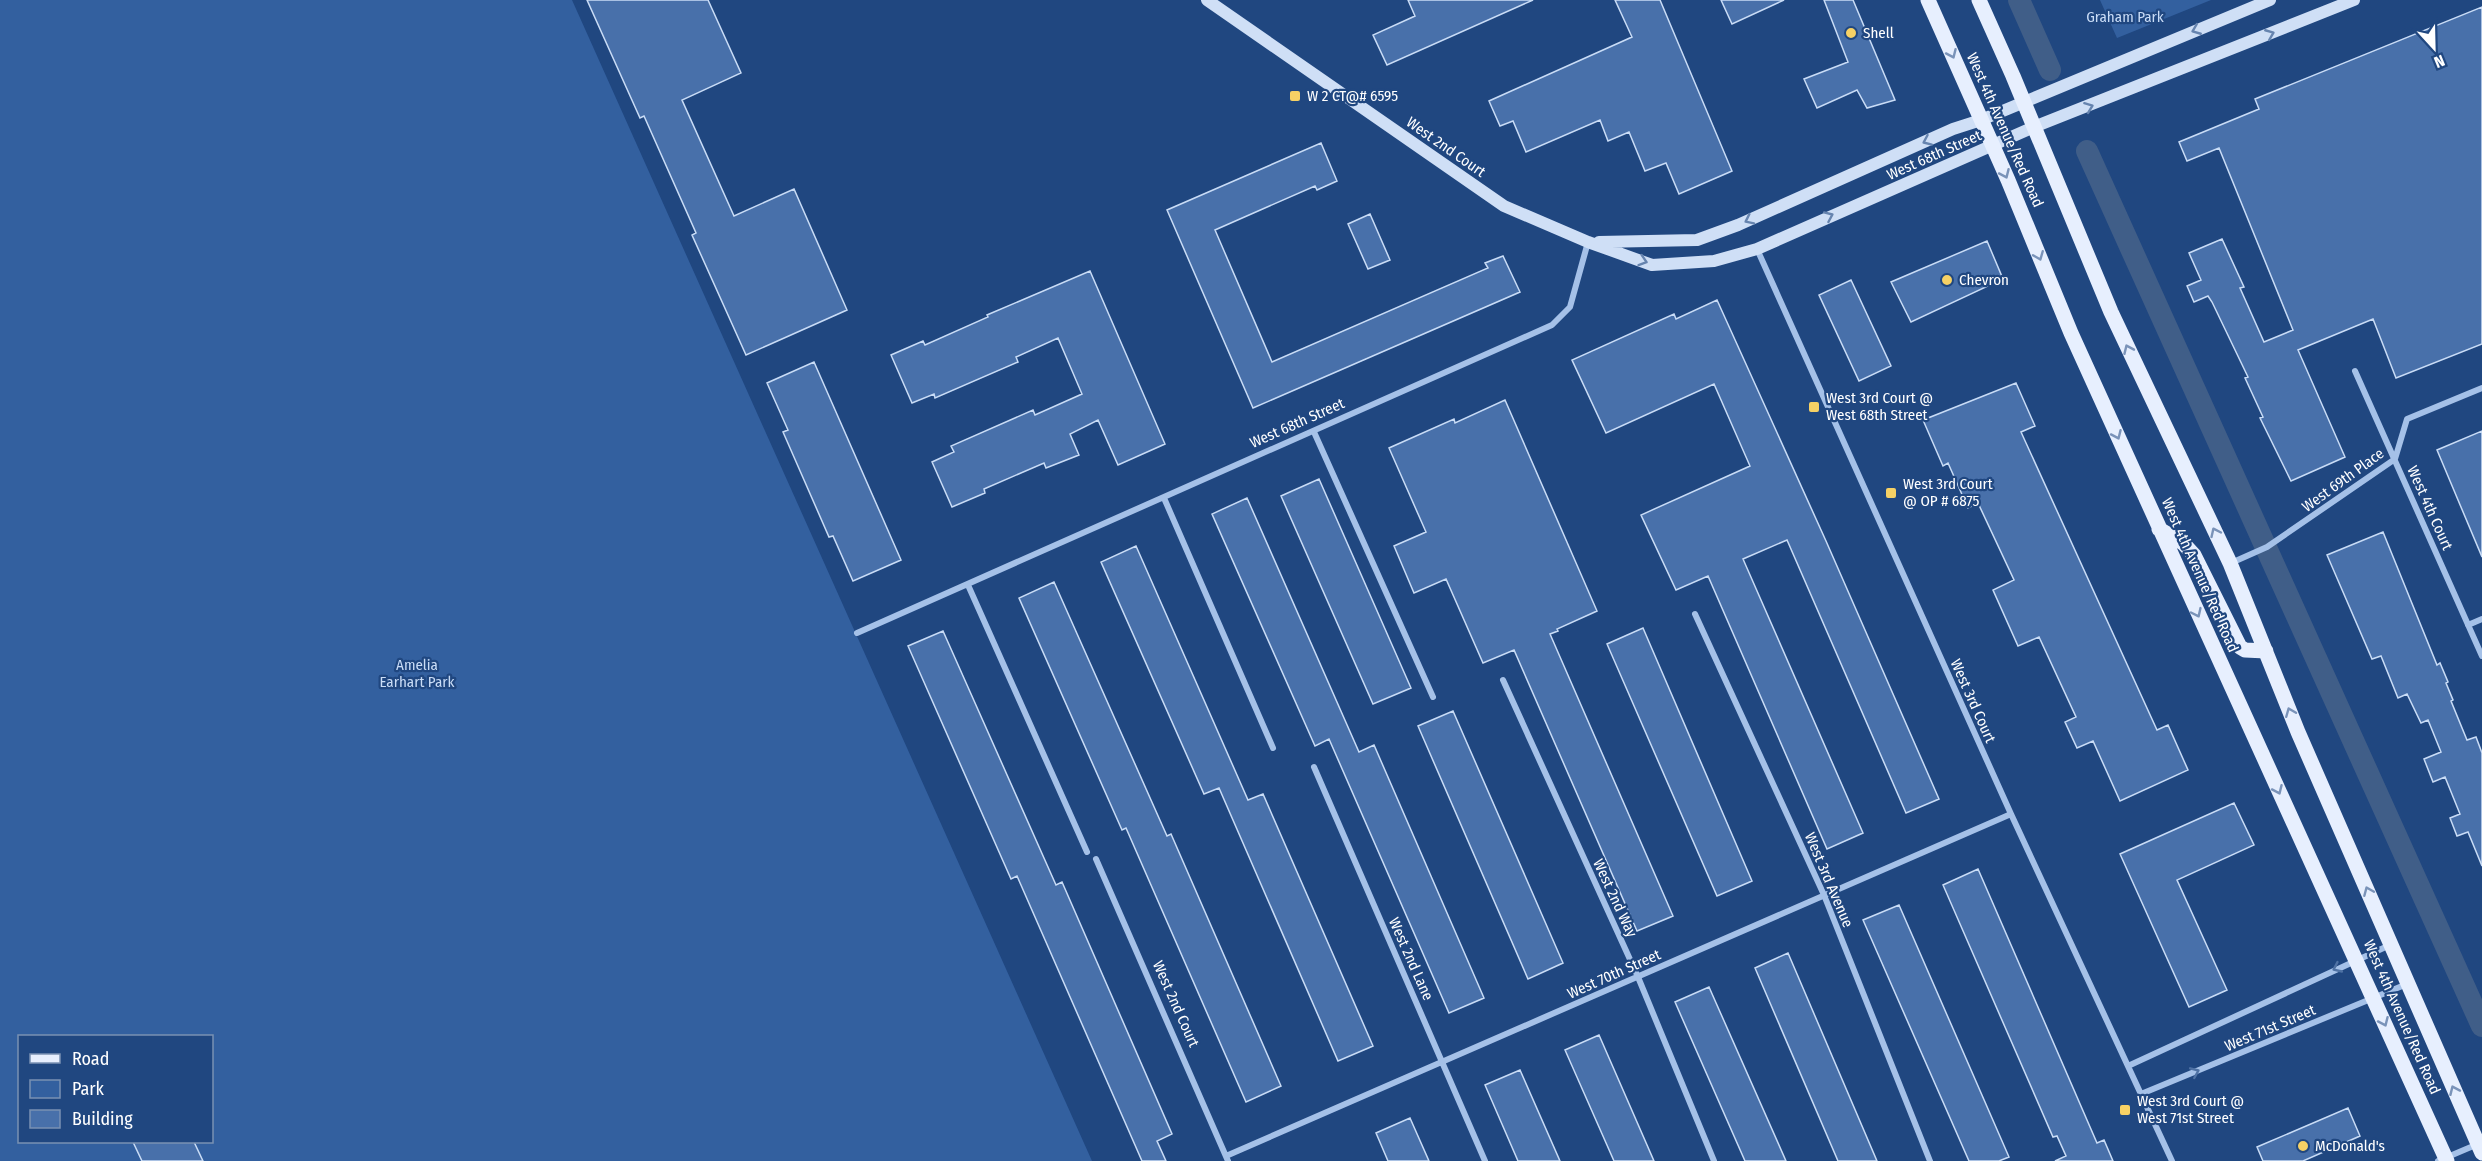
<svg xmlns="http://www.w3.org/2000/svg" width="2482" height="1161" font-family="'Fira Sans Condensed',sans-serif">
	<style>
		.green { fill: #33609f; fill-rule: evenodd }
		.lines { fill: none; stroke-linecap: round; stroke-linejoin: round }
		.canal { stroke: #405e88; stroke-width: 22 }
		.building { fill: #4870aa; stroke: #c9dcf6; stroke-width: 1.5 }
		.minor { stroke: #a5c1e8; stroke-width: 6 }
		.secondary { stroke: #cfdff6; stroke-width: 12 }
		.primary { stroke: #e7effe; stroke-width: 15 }
		.oneway { stroke: #6684af }
		.oneway2 { stroke: #7a93b9 }
		.oneway3 { stroke: #4f72a4 }
		.poi-dot { fill: #f6d165; stroke: #204780; stroke-width: 2 }
		.labels { text-anchor: middle; dominant-baseline: central; stroke-width: 4.5; stroke-linejoin: round; paint-order: stroke }
		.park-label { font-size: 15px; fill: #c9dcf6; stroke: #204780 }
		.poi-label { font-size: 15px; fill: #fff; stroke: #204780; text-anchor: start }
		.street-label { font-size: 15px; fill: #fff; stroke: #204780 }
	</style>
	<rect width="100%" height="100%" fill="#204780"/>
	<path class="green" d="M 0,0 L 572,0 L 1092,1161 L 0,1161 ZM 20,1036 L 212,1036 L 212,1142 L 20,1142 Z
		M 2100,0 L 2211,0 L 2117,38 Z"/>
	<g class="lines">
		<path class="canal" d="M 2019,0 L 2050,70
			M 2087,151 L 2482,1026"/>
	</g>
	<path class="building" d="M 587,0 L 708,0 L 741,73 L 682,100 L 734,216 L 794,189 L 847,310 L 746,355 L 692,235 L 696,233 L 644,116 L 640,118 Z
		M 1408,0 L 1533,0 L 1387,65 L 1373,35 L 1415,16 Z
		M 1615,0 L 1660,0 L 1732,171 L 1679,194 L 1666,163 L 1645,171 L 1629,132 L 1608,141 L 1600,120 L 1526,152 L 1513,121 L 1500,126 L 1489,101 L 1632,37 Z
		M 1721,0 L 1784,0 L 1732,24 Z
		M 1824,0 L 1853,0 L 1895,100 L 1867,108 L 1857,90 L 1817,108 L 1804,79 L 1848,62 Z
		M 2482,7 L 2482,344 L 2396,378 L 2373,319 L 2298,350 L 2345,457 L 2291,481 L 2260,418 L 2263,417 L 2245,378 L 2248,377 L 2212,302 L 2208,296 L 2194,302 L 2187,286 L 2201,280 L 2189,253 L 2222,239 L 2244,287 L 2240,288 L 2264,342 L 2293,330 L 2219,148 L 2187,161 L 2179,142 L 2259,109 L 2255,99 Z
		M 1321,143 L 1337,181 L 1317,190 L 1315,186 L 1215,230 L 1272,362 L 1488,268 L 1485,263 L 1503,256 L 1520,292 L 1253,408 L 1167,210 Z
		M 1370,214 L 1390,260 L 1368,269 L 1348,224 Z
		M 1987,241 L 2003,279 L 1911,322 L 1891,282 Z
		M 1090,271 L 1165,444 L 1118,465 L 1098,420 L 1070,434 L 1079,455 L 1046,468 L 1044,463 L 984,489 L 985,493 L 952,507 L 932,462 L 954,452 L 951,446 L 1033,410 L 1035,415 L 1082,394 L 1058,338 L 1016,357 L 1018,362 L 935,398 L 934,394 L 912,403 L 891,355 L 923,341 L 925,345 L 988,317 L 987,315 Z
		M 1851,280 L 1891,366 L 1859,381 L 1819,295 Z
		M 1717,300 L 1826,541 L 1939,799 L 1906,813 L 1787,540 L 1743,559 L 1863,833 L 1827,849 L 1708,576 L 1676,590 L 1641,515 L 1750,466 L 1714,384 L 1606,433 L 1572,360 L 1674,314 L 1676,319 Z
		M 814,362 L 901,560 L 853,581 L 833,536 L 829,537 L 783,432 L 788,430 L 767,383 Z
		M 2016,383 L 2035,426 L 2021,432 L 2157,730 L 2168,725 L 2188,770 L 2120,801 L 2093,741 L 2077,748 L 2065,722 L 2076,717 L 2039,637 L 2018,646 L 1993,590 L 2014,580 L 1978,503 L 1968,508 L 1948,463 L 1943,466 L 1923,420 Z
		M 1505,400 L 1597,611 L 1557,629 L 1558,631 L 1550,634 L 1673,916 L 1637,931 L 1514,650 L 1483,663 L 1446,579 L 1414,593 L 1394,546 L 1426,532 L 1389,448 L 1454,419 L 1455,423 Z
		M 2482,431 L 2482,557 L 2437,450 Z
		M 1319,479 L 1411,688 L 1373,704 L 1281,496 Z
		M 1247,498 L 1359,752 L 1374,745 L 1484,998 L 1449,1013 L 1329,739 L 1315,746 L 1212,514 Z
		M 2383,532 L 2437,665 L 2440,663 L 2448,682 L 2446,683 L 2453,700 L 2451,701 L 2467,740 L 2476,737 L 2482,753 L 2482,866 L 2468,832 L 2457,836 L 2450,818 L 2460,814 L 2445,777 L 2433,782 L 2424,759 L 2441,752 L 2428,720 L 2421,723 L 2407,694 L 2398,698 L 2381,656 L 2372,659 L 2327,555 Z
		M 1136,546 L 1248,800 L 1263,794 L 1373,1046 L 1338,1061 L 1219,788 L 1204,794 L 1101,562 Z
		M 1054,582 L 1167,836 L 1171,834 L 1281,1086 L 1246,1102 L 1126,828 L 1122,830 L 1019,598 Z
		M 1643,628 L 1752,881 L 1717,896 L 1607,644 Z
		M 943,631 L 1056,885 L 1062,882 L 1172,1134 L 1157,1141 L 1166,1161 L 1142,1161 L 1017,876 L 1011,879 L 908,646 Z
		M 1453,711 L 1563,963 L 1528,979 L 1418,726 Z
		M 2234,803 L 2254,845 L 2177,880 L 2227,990 L 2189,1007 L 2120,854 Z
		M 1978,869 L 2097,1143 L 2104,1140 L 2113,1161 L 2055,1161 L 2066,1156 L 2057,1136 L 2053,1137 L 1943,885 Z
		M 1899,905 L 2009,1157 L 1999,1161 L 1969,1161 L 1863,920 Z
		M 1788,953 L 1877,1161 L 1838,1161 L 1755,968 Z
		M 1709,987 L 1786,1161 L 1745,1161 L 1675,1002 Z
		M 1599,1035 L 1654,1161 L 1614,1161 L 1565,1050 Z
		M 1520,1070 L 1560,1161 L 1518,1161 L 1485,1085 Z
		M 2348,1108 L 2360,1136 L 2303,1161 L 2263,1161 L 2257,1147 Z
		M 1410,1118 L 1429,1161 L 1388,1161 L 1376,1133 Z
		M 133,1142 L 194,1142 L 203,1161 L 142,1161 Z"/>
	<g class="lines">
		<path class="minor" d="M 1757,249 L 2011,814 L 2172,1161
			M 2355,371 L 2482,656
			M 1314,432 L 1433,697
			M 1164,498 L 1273,748
			M 2231,563 L 2267,547 L 2395,459 L 2407,419 L 2482,388
			M 968,585 L 1087,852
			M 1695,614 L 1824,895 L 1930,1161
			M 2468,625 L 2482,619
			M 857,633 L 1552,325 L 1570,307 L 1588,242
			M 1503,680 L 1638,977 L 1714,1161
			M 1314,767 L 1485,1161
			M 1096,859 L 1228,1161
			M 2128,1066 L 2390,945
			M 2141,1094 L 2407,984
			M 1226,1156 L 2011,814
			M 2438,1161 L 2478,1144"/>
		<path class="secondary" d="M 1207,0 L 1504,206 L 1588,242 L 1652,265 L 1714,261 L 1757,249 L 2034,127 L 2354,0
			M 1599,242 L 1697,240 L 1738,225 L 1953,129 L 1981,120 L 2270,0"/>
		<path class="primary" d="M 1928,0 L 2008,180 L 2071,333 L 2447,1161
			M 1979,0 L 2013,76 L 2111,312 L 2230,563 L 2298,732 L 2482,1153
			M 2159,529 L 2183,543 L 2194,555 L 2240,647 L 2245,650 L 2266,651"/>
	</g>
	<defs><path id="oneway-chevron" d="M-2-3.5L2.5 0L-2 3.5" fill="none" stroke-width="1.6" stroke-linecap="round" stroke-linejoin="round" transform="scale(1.5)"/></defs>
	<g class="oneway">
		<use href="#oneway-chevron" transform="translate(2196 30) rotate(158)"/>
		<use href="#oneway-chevron" transform="translate(2270 34) rotate(-22)"/>
		<use href="#oneway-chevron" transform="translate(2089 107) rotate(-21)"/>
		<use href="#oneway-chevron" transform="translate(1927 141) rotate(156)"/>
		<use href="#oneway-chevron" transform="translate(1829 216) rotate(-24)"/>
		<use href="#oneway-chevron" transform="translate(1749 220) rotate(154)"/>
		<use href="#oneway-chevron" transform="translate(1643 261) rotate(18)"/>
	</g>
	<g class="oneway2">
		<use href="#oneway-chevron" transform="translate(1952 54) rotate(66)"/>
		<use href="#oneway-chevron" transform="translate(2005 174) rotate(66)"/>
		<use href="#oneway-chevron" transform="translate(2039 256) rotate(68)"/>
		<use href="#oneway-chevron" transform="translate(2128 349) rotate(-114)"/>
		<use href="#oneway-chevron" transform="translate(2117 435) rotate(66)"/>
		<use href="#oneway-chevron" transform="translate(2215 532) rotate(-115)"/>
		<use href="#oneway-chevron" transform="translate(2197 613) rotate(65)"/>
		<use href="#oneway-chevron" transform="translate(2290 712) rotate(-112)"/>
		<use href="#oneway-chevron" transform="translate(2278 790) rotate(66)"/>
		<use href="#oneway-chevron" transform="translate(2368 891) rotate(-113)"/>
		<use href="#oneway-chevron" transform="translate(2384 1022) rotate(66)"/>
		<use href="#oneway-chevron" transform="translate(2454 1090) rotate(-114)"/>
	</g>
	<g class="oneway3">
		<use href="#oneway-chevron" transform="translate(2337 968) rotate(155)"/>
		<use href="#oneway-chevron" transform="translate(2195 1072) rotate(-23)"/>
	</g>
	<g class="poi-dot">
		<circle cx="1851" cy="33" r="6"/>
		<rect x="1289" y="90" width="12" height="12" rx="3"/>
		<circle cx="1947" cy="280" r="6"/>
		<rect x="1808" y="401" width="12" height="12" rx="3"/>
		<rect x="1885" y="487" width="12" height="12" rx="3"/>
		<rect x="2119" y="1104" width="12" height="12" rx="3"/>
		<circle cx="2303" cy="1146" r="6"/>
	</g>
	<g class="labels">
		<g class="park-label">
			<text x="2125" y="17">Graham Park</text>
			<text x="417" y="665">Amelia<tspan x="417" dy="17">Earhart Park</tspan></text>
		</g>
		<g class="poi-label">
			<text x="1863" y="33">Shell</text>
			<text x="1307" y="96">W 2 CT@# 6595</text>
			<text x="1959" y="280">Chevron</text>
			<text x="1826" y="398">West 3rd Court @<tspan x="1826" dy="17">West 68th Street</tspan></text>
			<text x="1903" y="484">West 3rd Court<tspan x="1903" dy="17">@ OP # 6875</tspan></text>
			<text x="2137" y="1101">West 3rd Court @<tspan x="2137" dy="17">West 71st Street</tspan></text>
			<text x="2315" y="1146">McDonald's</text>
		</g>
		<g class="street-label">
			<text transform="translate(2005 130) rotate(66)">West 4th Avenue/Red Road</text>
			<text transform="translate(1446 147) rotate(35)">West 2nd Court</text>
			<text transform="translate(1934 155) rotate(-24)">West 68th Street</text>
			<text transform="translate(1297 423) rotate(-24)">West 68th Street</text>
			<text transform="translate(2343 480) rotate(-36)">West 69th Place</text>
			<text transform="translate(2430 508) rotate(66)">West 4th Court</text>
			<text transform="translate(2200 575) rotate(66)">West 4th Avenue/Red Road</text>
			<text transform="translate(1973 701) rotate(66)">West 3rd Court</text>
			<text transform="translate(1829 880) rotate(67)">West 3rd Avenue</text>
			<text transform="translate(1615 898) rotate(65)">West 2nd Way</text>
			<text transform="translate(1411 959) rotate(66)">West 2nd Lane</text>
			<text transform="translate(1614 974) rotate(-24)">West 70th Street</text>
			<text transform="translate(1176 1004) rotate(66)">West 2nd Court</text>
			<text transform="translate(2402 1017) rotate(66)">West 4th Avenue/Red Road</text>
			<text transform="translate(2270 1028) rotate(-23)">West 71st Street</text>
		</g>
	</g>
	<rect x="18" y="1035" width="195" height="108" fill="#204780" stroke="#7991b3" stroke-width="1.5"/>
	<rect x="30" y="1054" width="30" height="9" fill="#e7effe" stroke="#7991b3" stroke-width="1.5"/>
	<text x="72" y="1065" font-size="18" fill="#ffffff">Road</text>
	<rect x="30" y="1080" width="30" height="18" fill="#33609f" stroke="#7991b3" stroke-width="1.5"/>
	<text x="72" y="1095" font-size="18" fill="#ffffff">Park</text>
	<rect x="30" y="1110" width="30" height="18" fill="#4870aa" stroke="#7991b3" stroke-width="1.5"/>
	<text x="72" y="1125" font-size="18" fill="#ffffff">Building</text>
	<g transform="translate(2434 48) rotate(158)" stroke="#204780" stroke-width="4.5" paint-order="stroke">
	<path d="M0-4.5L10 22L0 15L-10 22Z" fill="#ffffff"/>
	<text y="-9" font-size="16" font-weight="bold" text-anchor="middle" fill="#ffffff">N</text>
	</g>
</svg>
